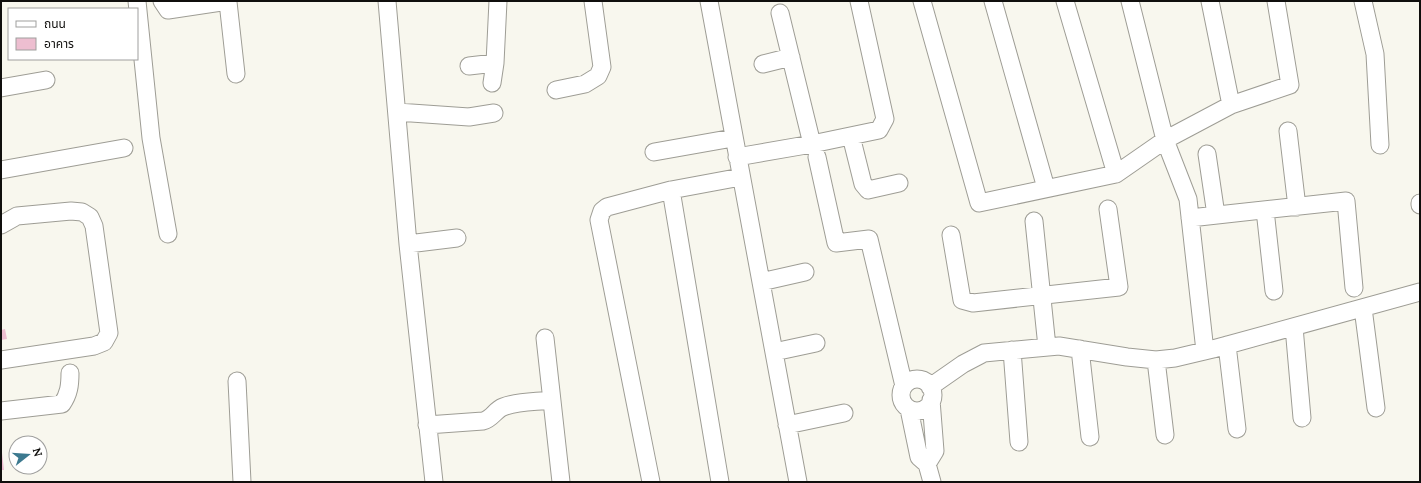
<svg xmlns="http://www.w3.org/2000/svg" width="1421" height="483" font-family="Lora,'Noto Sans Thai',serif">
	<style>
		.building { fill: #edbed0 }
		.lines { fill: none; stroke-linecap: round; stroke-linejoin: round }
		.minor-casing { stroke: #9e9d95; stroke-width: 19 }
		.minor { stroke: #fff; stroke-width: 17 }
	</style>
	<rect width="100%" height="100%" fill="#f8f7ee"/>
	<path class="building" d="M 5,329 L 7,339 L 1,340 L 1,330 Z
		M 1,444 L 4,470 L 1,470 Z"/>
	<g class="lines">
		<defs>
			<path id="minor" d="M 137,1 L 151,138 L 168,234
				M 162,1 L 168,10 L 228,1
				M 387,1 L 408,244 L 434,482
				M 709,1 L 798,482
				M 922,1 L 979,203 L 1116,174 L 1165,140 L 1231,105 L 1290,85 L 1276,1
				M 993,1 L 1046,188
				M 1065,1 L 1116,174
				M 1130,1 L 1165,140 L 1188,199 L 1205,351
				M 1210,1 L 1231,105
				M 1363,1 L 1375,54 L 1380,145
				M 228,2 L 236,74
				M 780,13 L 812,144
				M 763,64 L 791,57
				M 469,66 L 495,63
				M 492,83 L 495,63 L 498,1
				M 1,88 L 46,80
				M 556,90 L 585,84 L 598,76 L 602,67 L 593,1
				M 397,112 L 469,117 L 494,113
				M 1288,131 L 1297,207
				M 851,136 L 863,184 L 868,190 L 899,183
				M 654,152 L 733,138
				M 1207,154 L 1216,215
				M 737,157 L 812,144 L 879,130 L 885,119 L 859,1
				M 817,157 L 836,243 L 869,239 L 904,386
				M 1,170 L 124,148
				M 671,190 L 720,482
				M 1420,203 L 1420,205
				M 1265,210 L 1274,291
				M 1190,218 L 1346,201 L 1354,288
				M 1034,221 L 1047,347
				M 1,225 L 17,216 L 71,211 L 82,212 L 90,217 L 94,226 L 109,333 L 104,342 L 94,346 L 1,360
				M 951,235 L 962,300 L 973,303 L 1119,287 L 1108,209
				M 408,244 L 457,238
				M 761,282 L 805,272
				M 1363,308 L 1376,408
				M 1294,327 L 1302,418
				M 545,338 L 561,482
				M 1227,345 L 1237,429
				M 1080,349 L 1090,437
				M 1012,350 L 1019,442
				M 774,352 L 816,343
				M 1156,360 L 1165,435
				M901 395a16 16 0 1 1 32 0a16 16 0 1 1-32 0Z
				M 237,381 L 242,482
				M 930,387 L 963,364 L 984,353 L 1059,346 L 1127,357 L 1156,360 L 1175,358 L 1213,349 L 1420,292
				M 909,409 L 919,457 L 927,464 L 932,482
				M 1,411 L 62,404 C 69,394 70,385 70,373
				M 427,425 L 483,421 C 492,419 495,410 503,407 C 518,401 536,402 551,400
				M 787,425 L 844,413
				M 927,464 L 935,451 L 931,400
				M 651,482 L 599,220 L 602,211 L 607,207 L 671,190 L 741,177"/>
		</defs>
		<use href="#minor" class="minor-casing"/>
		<use href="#minor" class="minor"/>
	</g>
	<rect width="1421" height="483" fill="none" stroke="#100f0d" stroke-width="4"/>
	<rect x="8" y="8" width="130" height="52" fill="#ffffff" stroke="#9f9f9e"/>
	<rect x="16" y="21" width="20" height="6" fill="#ffffff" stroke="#9f9f9e"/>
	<text x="44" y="28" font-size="12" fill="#100f0d">ถนน</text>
	<rect x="16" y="38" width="20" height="12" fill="#edbed0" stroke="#9f9f9e"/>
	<text x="44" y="48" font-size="12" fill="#100f0d">อาคาร</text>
	<g transform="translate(28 455) rotate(73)"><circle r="19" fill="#ffffff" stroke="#9f9f9e"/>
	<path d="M0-3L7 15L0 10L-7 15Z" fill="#3c798f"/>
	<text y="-6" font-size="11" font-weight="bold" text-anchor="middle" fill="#100f0d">N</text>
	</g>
</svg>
